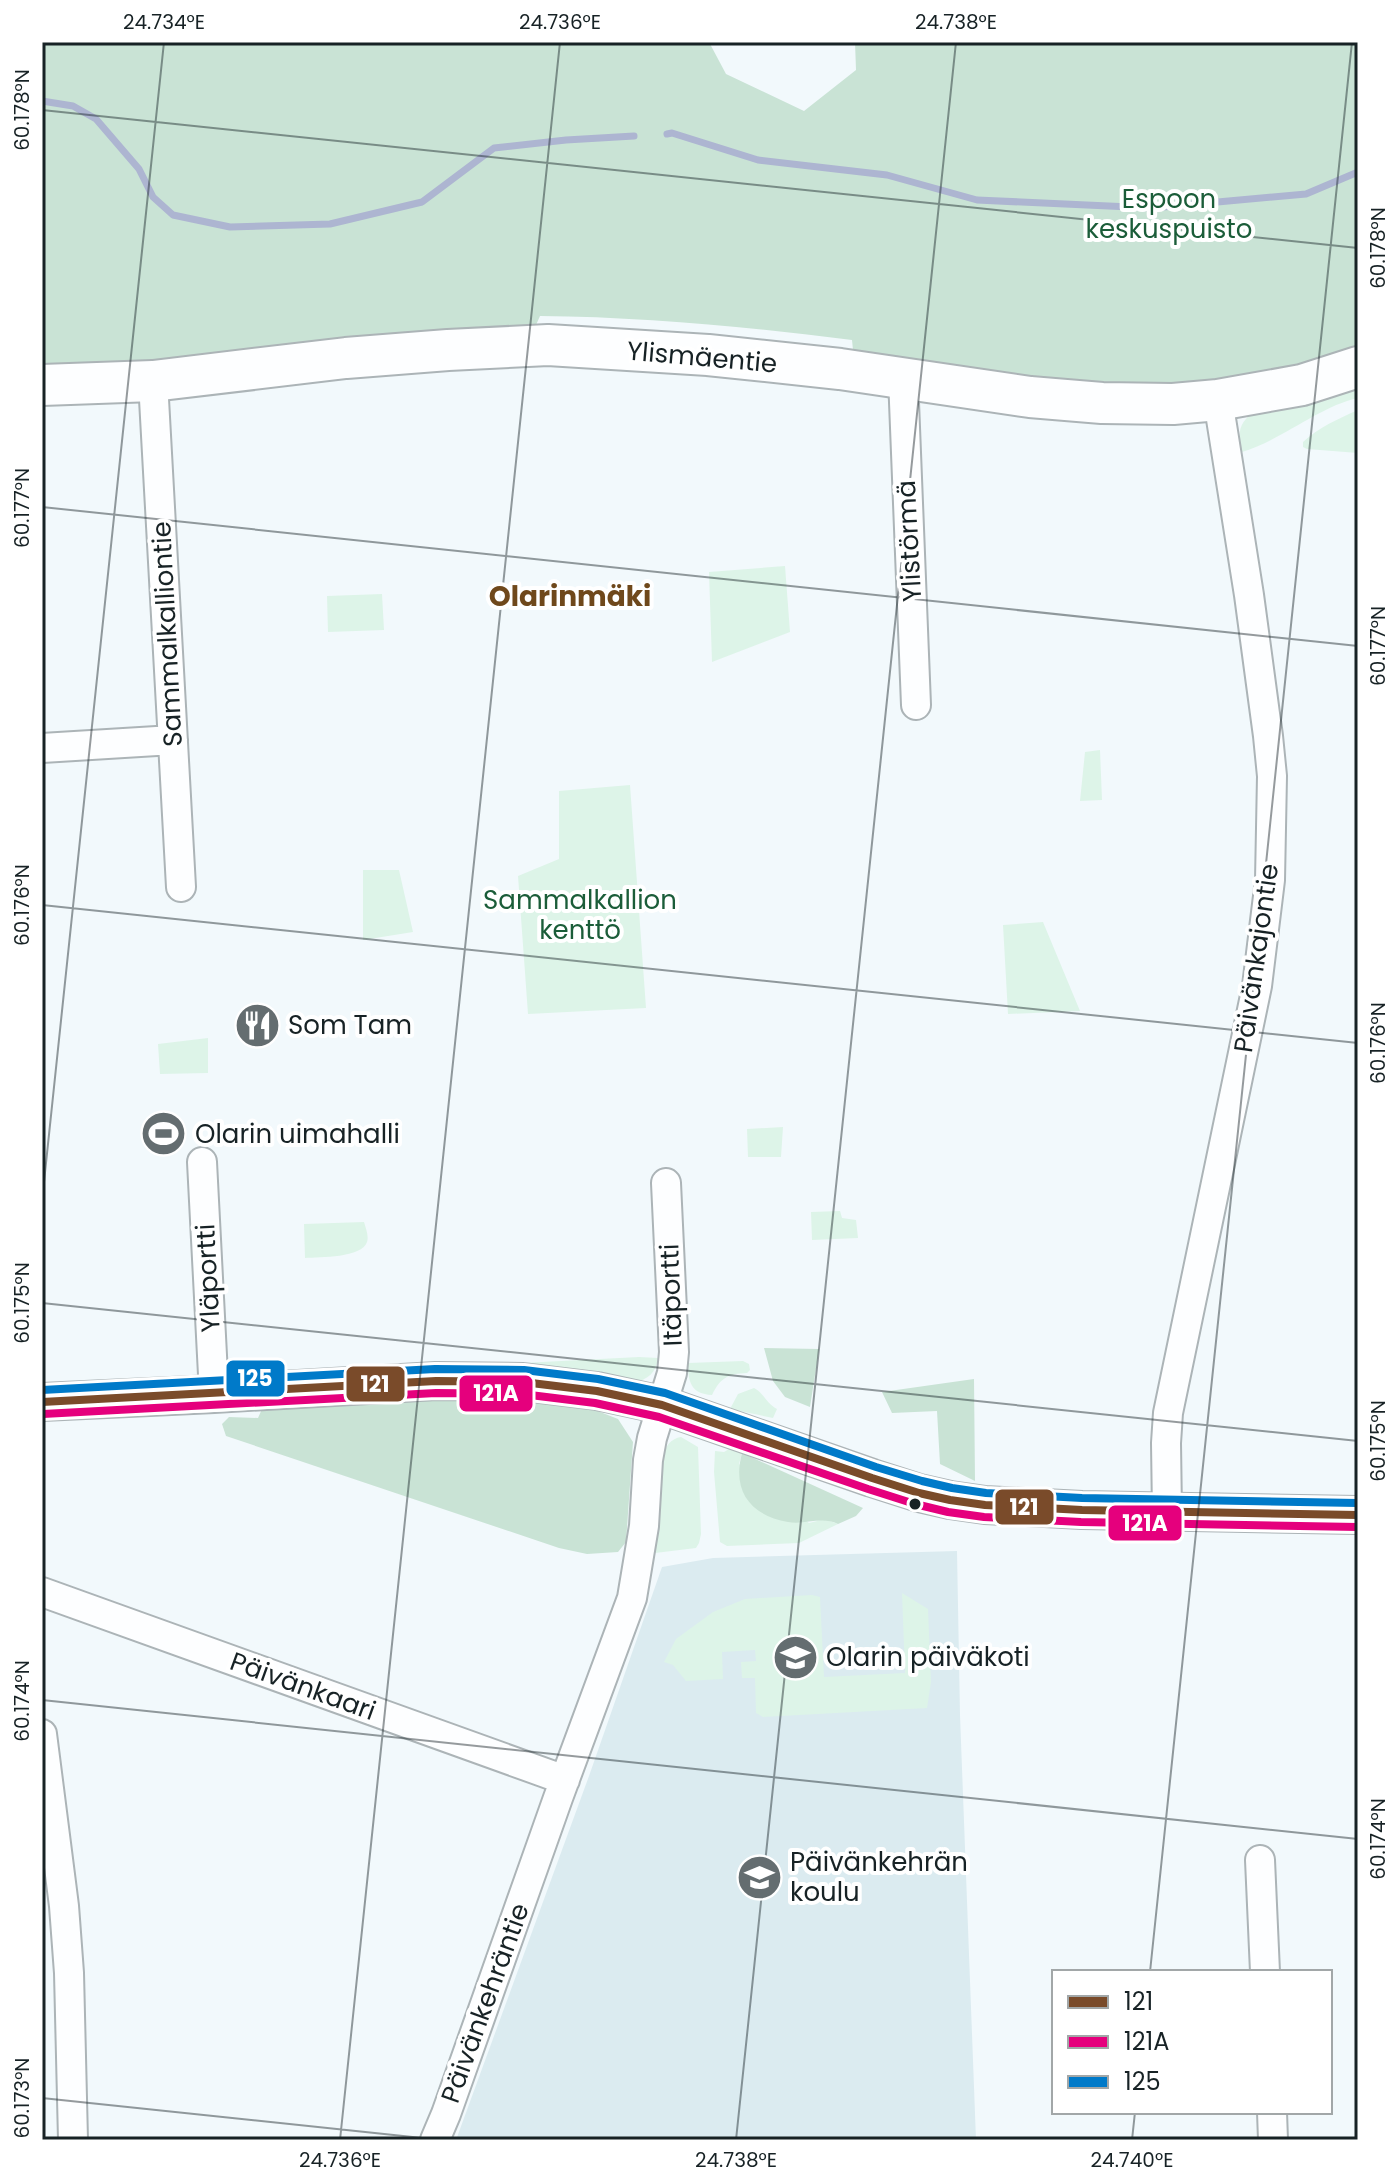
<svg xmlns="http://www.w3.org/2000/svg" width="1400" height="2182" font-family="Poppins,sans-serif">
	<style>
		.built { fill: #dbebf0 }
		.green { fill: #ddf4e8 }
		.forest { fill: #c9e3d5 }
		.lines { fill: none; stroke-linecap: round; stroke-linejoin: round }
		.stream { stroke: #adb5d1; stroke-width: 7 }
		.minor-casing { stroke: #acb4b7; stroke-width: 32 }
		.tertiary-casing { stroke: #acb4b7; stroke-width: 40 }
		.secondary-casing { stroke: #acb4b7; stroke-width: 44 }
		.minor { stroke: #fdfeff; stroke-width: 28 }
		.tertiary { stroke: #fdfeff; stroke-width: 36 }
		.secondary { stroke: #fdfeff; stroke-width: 40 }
		.bus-1-casing { stroke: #fff; stroke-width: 14 }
		.bus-2-casing { stroke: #fff; stroke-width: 14 }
		.bus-3-casing { stroke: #fff; stroke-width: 14 }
		.bus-1 { stroke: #7a4b2a; stroke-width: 8 }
		.bus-2 { stroke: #e5007d; stroke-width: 8 }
		.bus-3 { stroke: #007ac9; stroke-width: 8 }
		.ticks { fill: none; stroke: #172225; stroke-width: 2; stroke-opacity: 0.45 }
		.bus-dot { fill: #172225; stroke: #fff; stroke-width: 3 }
		.labels { text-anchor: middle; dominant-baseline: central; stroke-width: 8; stroke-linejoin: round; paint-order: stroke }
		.park-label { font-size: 26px; fill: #1b5d39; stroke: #fff }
		.street-label { font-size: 26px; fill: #172225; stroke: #fff }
		.poi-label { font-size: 26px; fill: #172225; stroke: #fff; text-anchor: start }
		.neighbourhood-label { font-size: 28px; font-weight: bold; fill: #6f481b; stroke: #fff }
		.line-badge { stroke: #fff; stroke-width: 3 }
		.badge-label { font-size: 22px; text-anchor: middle; font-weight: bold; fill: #fff }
		.neatline { fill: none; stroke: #172225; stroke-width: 3 }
		.ticks-label { font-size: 20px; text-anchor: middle; fill: #172225 }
	</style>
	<rect width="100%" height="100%" fill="#f2f9fc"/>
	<path class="built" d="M 957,1551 L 960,1715 L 976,2140 L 456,2140 L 589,1776 L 662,1567 L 713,1558 Z"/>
	<path class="green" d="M 1358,385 L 1358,398 C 1320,406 1282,440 1242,452 C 1237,430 1239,423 1257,409 Z
		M 1358,410 L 1358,453 L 1307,449 L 1303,447 L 1303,442 C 1319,427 1338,419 1358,410 Z
		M 785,566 L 790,632 L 712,662 L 709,572 Z
		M 382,594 L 384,630 L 328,632 L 327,596 Z
		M 1100,750 L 1102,800 L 1080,801 L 1085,752 Z
		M 630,785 L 646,1008 L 528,1014 L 518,876 L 559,859 L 559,791 Z
		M 363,870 L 399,870 L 413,932 L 363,940 Z
		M 1043,922 L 1080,1011 L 1008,1014 L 1003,925 Z
		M 208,1038 L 208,1073 L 160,1074 L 158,1044 Z
		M 783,1127 L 781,1157 L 748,1157 L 747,1129 Z
		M 840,1211 L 842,1218 L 856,1220 L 858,1238 L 812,1240 L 811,1212 Z
		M 364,1222 C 366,1229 369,1236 367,1242 C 362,1258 320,1257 305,1258 L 304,1224 Z
		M 639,1357 L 658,1358 C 656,1373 648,1379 634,1383 L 502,1364 Z
		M 743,1361 L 749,1364 L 750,1370 L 747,1373 C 728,1374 721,1377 712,1395 C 691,1394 688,1382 688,1363 Z
		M 754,1388 C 763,1392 766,1403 777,1409 L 773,1418 L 730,1409 L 738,1394 Z
		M 681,1437 L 698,1447 L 701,1534 L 699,1543 L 696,1548 L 655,1553 C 656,1540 658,1527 659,1515 C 660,1494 653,1441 681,1437 Z
		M 729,1449 L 742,1453 L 739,1464 L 809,1523 L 825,1519 L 838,1524 L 799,1543 L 727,1546 L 720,1542 L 714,1472 L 715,1451 L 724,1452 Z
		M 902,1593 L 928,1609 L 931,1682 L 927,1708 L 763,1717 L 756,1713 L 755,1678 L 742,1678 L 741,1662 L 756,1661 L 755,1650 L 722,1652 L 723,1679 L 686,1681 L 673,1665 L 664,1662 L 676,1639 L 713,1612 L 745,1599 L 812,1595 L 820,1597 L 824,1677 L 905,1673 Z"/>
	<path class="forest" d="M 42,42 L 709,42 L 726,74 L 804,111 L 856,70 L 855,42 L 1358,42 L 1358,346 L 1289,369 L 1217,383 L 1143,389 L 1067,384 L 853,350 L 852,340 C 748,327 645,317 540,316 L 536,325 L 53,371 L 42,370 Z
		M 764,1348 L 819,1349 L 810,1407 L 785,1397 L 773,1381 Z
		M 974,1379 L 975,1481 L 940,1464 L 937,1411 L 892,1413 L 882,1392 Z
		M 399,1397 L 533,1400 L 590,1408 L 618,1419 L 633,1442 L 626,1542 L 618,1552 L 587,1554 L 559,1548 L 226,1436 L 222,1424 L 229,1417 L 258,1418 L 262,1409 Z
		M 742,1453 L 863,1508 L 856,1516 L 838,1524 C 822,1516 805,1525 788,1522 C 749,1515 732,1490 742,1453 Z"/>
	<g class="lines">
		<path class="stream" d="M 42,101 L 73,106 L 96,119 L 139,169 L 153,197 L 173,215 L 230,227 L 330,224 L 422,202 L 494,148 L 566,140 L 634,136
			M 667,134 L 672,133 L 758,160 L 887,175 L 977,200 L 1152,208 L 1306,194 L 1358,172"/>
		<defs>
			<path id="minor" d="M 903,377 L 916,705
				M 153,381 L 181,887
				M 42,748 L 173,740
				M 202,1162 L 214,1394
				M 1167,1512 L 1166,1443 L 1168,1413 L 1257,986 L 1270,880 L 1272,776 L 1268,736 L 1249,595 L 1218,400
				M 42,1592 L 565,1780
				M 42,1734 L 64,1906 L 69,1973 L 73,2140
				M 1260,1860 L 1265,1972
				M 1272,2112 L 1273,2140
				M 435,2140 L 446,2114 L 558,1798 L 632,1598 L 644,1526 L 648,1460 L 652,1438 L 672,1373 L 674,1352 L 666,1183"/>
			<path id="tertiary" d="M 42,1402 L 214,1394 L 436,1381 L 523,1382 L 597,1391 L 662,1405 L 872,1478 L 919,1493 L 950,1500 L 985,1505 L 1082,1510 L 1358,1515"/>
			<path id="secondary" d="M 42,385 L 153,381 L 346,358 L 448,350 L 548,345 L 708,355 L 840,369 L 1030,397 L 1102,403 L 1173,404 L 1218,400 L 1302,385 L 1358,367"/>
		</defs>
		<use href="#minor" class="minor-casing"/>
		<use href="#tertiary" class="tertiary-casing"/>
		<use href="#secondary" class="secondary-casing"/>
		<use href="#minor" class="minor"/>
		<use href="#tertiary" class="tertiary"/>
		<use href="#secondary" class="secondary"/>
		<defs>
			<path id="bus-1" d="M 42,1402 L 436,1381 L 523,1382 L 597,1391 L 662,1405 L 872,1478 L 919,1493 L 950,1500 L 985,1505 L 1082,1510 L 1358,1515"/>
			<path id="bus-2" d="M 43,1414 L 436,1393 L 522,1394 L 595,1403 L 659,1417 L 868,1489 L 915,1504 L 948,1512 L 984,1517 L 1081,1522 L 1358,1527"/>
			<path id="bus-3" d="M 42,1390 L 435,1369 L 524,1370 L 598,1379 L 665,1393 L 876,1467 L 922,1481 L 952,1488 L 986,1493 L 1082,1498 L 1358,1503"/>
		</defs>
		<use href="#bus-1" class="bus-1-casing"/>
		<use href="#bus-2" class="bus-2-casing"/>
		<use href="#bus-3" class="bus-3-casing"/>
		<use href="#bus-1" class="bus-1"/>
		<use href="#bus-2" class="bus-2"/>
		<use href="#bus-3" class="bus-3"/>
	</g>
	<path class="ticks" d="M 42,110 L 1358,248M 42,507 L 1358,646M 42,905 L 1358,1043M 42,1201 L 164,42M 42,1303 L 1358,1441M 42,1700 L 1358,1839M 1150,1972 L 1352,42M 42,2098 L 441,2140M 340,2140 L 560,42M 736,2140 L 956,42M 1132,2140 L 1135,2112"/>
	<defs>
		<symbol id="restaurant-disc" viewBox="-11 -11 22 22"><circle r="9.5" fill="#646d70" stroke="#fff"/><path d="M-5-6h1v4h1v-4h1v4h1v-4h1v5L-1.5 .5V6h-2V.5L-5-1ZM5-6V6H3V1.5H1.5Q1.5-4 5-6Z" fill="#fff"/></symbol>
		<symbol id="stadium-disc" viewBox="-11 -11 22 22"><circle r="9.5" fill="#646d70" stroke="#fff"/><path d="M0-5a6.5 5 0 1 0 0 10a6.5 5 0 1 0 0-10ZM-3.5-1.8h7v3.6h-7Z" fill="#fff"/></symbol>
		<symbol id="school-disc" viewBox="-11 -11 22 22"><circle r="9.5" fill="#646d70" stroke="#fff"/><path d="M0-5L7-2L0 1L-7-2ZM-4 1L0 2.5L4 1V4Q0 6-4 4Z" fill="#fff"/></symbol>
	</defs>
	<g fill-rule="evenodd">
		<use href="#restaurant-disc" x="232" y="1000" width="51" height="51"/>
		<use href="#stadium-disc" x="138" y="1108" width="51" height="51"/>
		<use href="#school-disc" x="770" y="1632" width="51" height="51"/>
		<use href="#school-disc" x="734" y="1852" width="51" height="51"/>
	</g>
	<circle class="bus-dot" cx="915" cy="1504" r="7"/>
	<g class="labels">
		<g class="park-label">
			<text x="1169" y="199">Espoon<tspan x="1169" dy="30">keskuspuisto</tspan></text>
			<text x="580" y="900">Sammalkallion<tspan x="580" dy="30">kenttö</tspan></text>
		</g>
		<g class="street-label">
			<text transform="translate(702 357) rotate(5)">Ylismäentie</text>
			<text transform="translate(909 541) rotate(-93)">Ylistörmä</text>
			<text transform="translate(167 634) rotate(-93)">Sammalkalliontie</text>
			<text transform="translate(1256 958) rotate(-82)">Päivänkajontie</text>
			<text transform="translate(208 1278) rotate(-93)">Yläportti</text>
			<text transform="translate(671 1295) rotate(-92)">Itäportti</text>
			<text transform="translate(303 1686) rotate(20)">Päivänkaari</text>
			<text transform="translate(485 2003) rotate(-70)">Päivänkehräntie</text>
		</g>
		<g class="poi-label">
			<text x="288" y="1025">Som Tam</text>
			<text x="195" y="1134">Olarin uimahalli</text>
			<text x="826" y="1657">Olarin päiväkoti</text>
			<text x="790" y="1862">Päivänkehrän<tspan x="790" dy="30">koulu</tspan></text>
		</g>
		<g class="neighbourhood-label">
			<text x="570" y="596">Olarinmäki</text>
		</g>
	</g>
	<g class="line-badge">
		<rect x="225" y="1359" width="61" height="39" rx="8" fill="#007ac9"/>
		<rect x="345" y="1365" width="61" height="38" rx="8" fill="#7a4b2a"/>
		<rect x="458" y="1374" width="76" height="39" rx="8" fill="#e5007d"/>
		<rect x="994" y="1488" width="61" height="38" rx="8" fill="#7a4b2a"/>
		<rect x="1107" y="1504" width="76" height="38" rx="8" fill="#e5007d"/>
	</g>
	<g class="badge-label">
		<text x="255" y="1386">125</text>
		<text x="375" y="1392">121</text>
		<text x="496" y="1401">121A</text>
		<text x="1024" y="1515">121</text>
		<text x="1145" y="1531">121A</text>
	</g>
	<rect width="1400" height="2182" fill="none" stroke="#ffffff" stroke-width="88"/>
	<rect x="1052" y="1970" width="280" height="144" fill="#ffffff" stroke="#a2a7a8" stroke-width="2"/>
	<rect x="1068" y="1996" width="40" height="12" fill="#7a4b2a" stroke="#a2a7a8" stroke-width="2"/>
	<text x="1124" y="2010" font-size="24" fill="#172225">121</text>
	<rect x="1068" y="2036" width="40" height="12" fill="#e5007d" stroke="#a2a7a8" stroke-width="2"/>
	<text x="1124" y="2050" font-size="24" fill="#172225">121A</text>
	<rect x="1068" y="2076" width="40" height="12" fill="#007ac9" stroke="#a2a7a8" stroke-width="2"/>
	<text x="1124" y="2090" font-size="24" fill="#172225">125</text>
	<rect x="44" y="44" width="1312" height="2094" class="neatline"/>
	<g class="ticks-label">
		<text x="164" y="29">24.734°E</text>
		<text x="560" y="29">24.736°E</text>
		<text x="956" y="29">24.738°E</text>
		<text transform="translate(22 110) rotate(-90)" y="7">60.178°N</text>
		<text transform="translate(1378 248) rotate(-90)" y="7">60.178°N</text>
		<text transform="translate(22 508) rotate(-90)" y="7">60.177°N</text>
		<text transform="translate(1378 646) rotate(-90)" y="7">60.177°N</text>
		<text transform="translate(22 905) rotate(-90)" y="7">60.176°N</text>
		<text transform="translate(1378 1043) rotate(-90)" y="7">60.176°N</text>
		<text transform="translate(22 1303) rotate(-90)" y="7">60.175°N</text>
		<text transform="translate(1378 1441) rotate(-90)" y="7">60.175°N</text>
		<text transform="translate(22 1701) rotate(-90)" y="7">60.174°N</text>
		<text transform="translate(1378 1839) rotate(-90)" y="7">60.174°N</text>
		<text transform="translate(22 2098) rotate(-90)" y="7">60.173°N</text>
		<text x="340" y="2167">24.736°E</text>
		<text x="736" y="2167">24.738°E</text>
		<text x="1132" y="2167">24.740°E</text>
	</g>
</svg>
